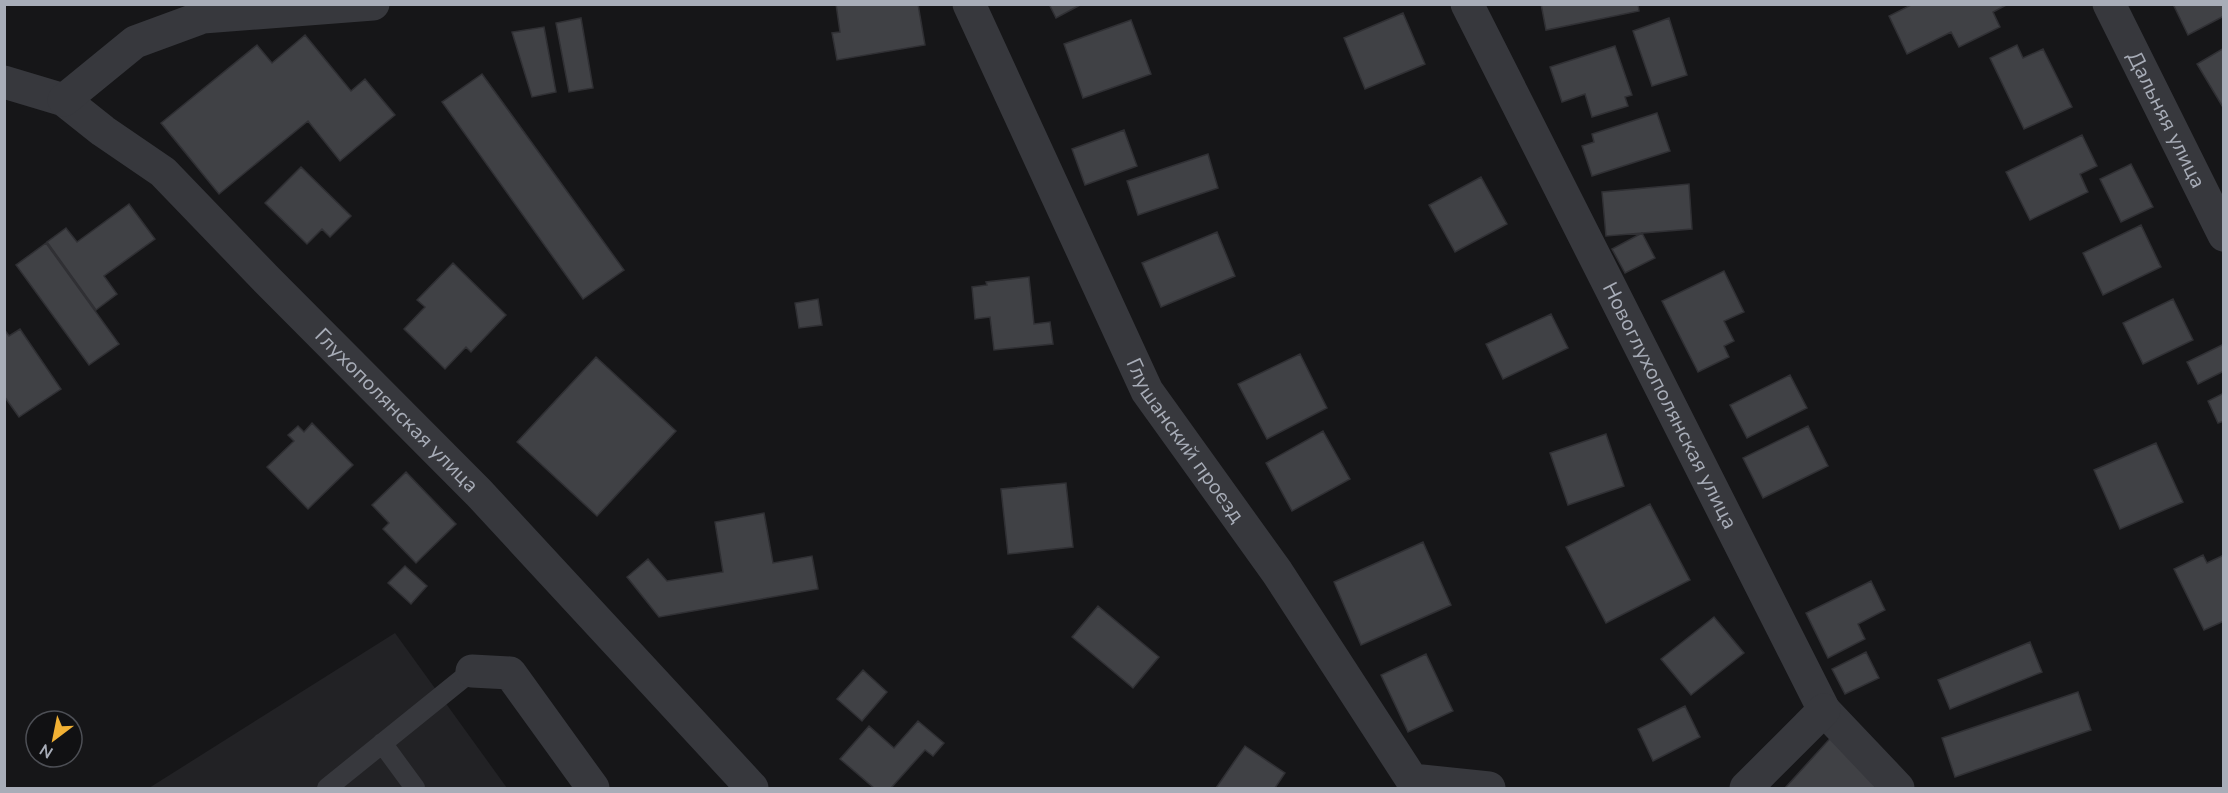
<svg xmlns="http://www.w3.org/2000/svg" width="2228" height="793" font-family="'Nunito Sans',sans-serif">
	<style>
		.built { fill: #222225 }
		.building { fill: #404145; stroke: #303034; stroke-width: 1.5 }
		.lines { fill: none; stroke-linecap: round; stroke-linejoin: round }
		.service { stroke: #37383d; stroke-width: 20 }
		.minor { stroke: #37383d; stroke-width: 33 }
		.tertiary { stroke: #37383d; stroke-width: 33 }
		.labels { text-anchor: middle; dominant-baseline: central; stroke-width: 4.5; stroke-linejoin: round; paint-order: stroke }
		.street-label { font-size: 21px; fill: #a8adb8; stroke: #111113 }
	</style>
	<rect width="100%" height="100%" fill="#161618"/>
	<path class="built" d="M 395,633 L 507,788 L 149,788 Z"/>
	<path class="building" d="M 836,4 L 918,4 L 925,45 L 837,60 L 832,33 L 840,32 Z
		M 1049,4 L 1082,4 L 1056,18 Z
		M 1541,4 L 1638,4 L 1639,11 L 1546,30 Z
		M 1913,4 L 2008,4 L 1993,12 L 2000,27 L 1959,47 L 1951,32 L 1907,54 L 1889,16 Z
		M 2173,4 L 2224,4 L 2224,16 L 2188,35 Z
		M 1403,13 L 1425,64 L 1365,89 L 1344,38 Z
		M 581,18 L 593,88 L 569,92 L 556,23 Z
		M 1669,18 L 1687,75 L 1652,86 L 1633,31 Z
		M 1131,20 L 1151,74 L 1083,98 L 1064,44 Z
		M 544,27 L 556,92 L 532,97 L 512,32 Z
		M 305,35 L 351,91 L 365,79 L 395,115 L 340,161 L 308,121 L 219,194 L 161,123 L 257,45 L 272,63 Z
		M 2017,45 L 2023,58 L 2043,49 L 2072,107 L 2024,129 L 1990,58 Z
		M 1615,46 L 1632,95 L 1625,97 L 1628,106 L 1592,117 L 1585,94 L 1562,102 L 1550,67 Z
		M 2224,48 L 2224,109 L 2197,64 Z
		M 482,74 L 624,270 L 583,299 L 442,102 Z
		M 1657,113 L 1670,151 L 1592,176 L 1582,146 L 1594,142 L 1592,134 Z
		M 1124,130 L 1137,166 L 1085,185 L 1072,149 Z
		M 2082,135 L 2097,166 L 2080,174 L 2088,192 L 2030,220 L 2006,172 Z
		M 1208,154 L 1218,188 L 1138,215 L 1127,181 Z
		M 2131,164 L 2153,207 L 2121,222 L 2100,179 Z
		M 301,167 L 351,216 L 330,237 L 322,229 L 307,244 L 265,203 Z
		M 1481,177 L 1507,224 L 1455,252 L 1429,205 Z
		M 1689,184 L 1692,229 L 1606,236 L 1602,192 Z
		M 129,204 L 155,239 L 104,276 L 117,294 L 96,310 L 47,242 L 66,228 L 77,242 Z
		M 2141,225 L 2161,267 L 2103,295 L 2083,253 Z
		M 1217,232 L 1235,276 L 1161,307 L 1142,263 Z
		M 1642,233 L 1655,258 L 1625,273 L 1612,249 Z
		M 46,243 L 119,344 L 89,365 L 16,265 Z
		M 453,263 L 506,315 L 471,352 L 466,347 L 445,369 L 404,329 L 425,307 L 417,300 Z
		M 1724,271 L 1744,312 L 1724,321 L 1734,341 L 1724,346 L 1729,357 L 1698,372 L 1662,301 Z
		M 1029,277 L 1034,324 L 1050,322 L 1053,344 L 994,350 L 990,317 L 975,319 L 972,287 L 987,285 L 986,282 Z
		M 818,299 L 822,325 L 799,328 L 795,303 Z
		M 2173,299 L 2193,340 L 2143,364 L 2123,323 Z
		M 1551,314 L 1568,348 L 1503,379 L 1486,344 Z
		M 4,329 L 9,336 L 20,329 L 61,389 L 19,417 L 4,396 Z
		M 2224,344 L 2224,371 L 2198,384 L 2187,362 Z
		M 1300,354 L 1327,408 L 1267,439 L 1238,384 Z
		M 596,357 L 676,431 L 597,516 L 517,442 Z
		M 1790,375 L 1807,408 L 1747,438 L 1730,405 Z
		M 2224,393 L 2224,421 L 2218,423 L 2208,401 Z
		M 312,423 L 353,465 L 308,509 L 267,467 L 294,441 L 288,435 L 298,426 L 304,432 Z
		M 1808,426 L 1828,466 L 1763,498 L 1743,458 Z
		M 1323,431 L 1350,479 L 1292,511 L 1266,463 Z
		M 1606,434 L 1624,486 L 1568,505 L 1550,453 Z
		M 2156,443 L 2183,502 L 2120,529 L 2094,470 Z
		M 406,472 L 456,524 L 416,563 L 383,529 L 389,523 L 372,505 Z
		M 1066,483 L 1073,547 L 1008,554 L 1001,489 Z
		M 1650,504 L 1690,580 L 1606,623 L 1566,547 Z
		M 764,513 L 773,563 L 812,556 L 818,589 L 659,617 L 627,577 L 648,559 L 667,581 L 723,572 L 715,522 Z
		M 1423,542 L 1451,605 L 1361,645 L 1334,582 Z
		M 2203,555 L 2207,563 L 2224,555 L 2224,621 L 2204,630 L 2174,569 Z
		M 405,566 L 427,586 L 411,604 L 388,583 Z
		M 1871,581 L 1885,610 L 1858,624 L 1865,639 L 1828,658 L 1806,613 Z
		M 1098,606 L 1159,657 L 1133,688 L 1072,637 Z
		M 1714,617 L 1744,653 L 1691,695 L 1661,659 Z
		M 2030,642 L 2042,672 L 1950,709 L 1938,680 Z
		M 1866,652 L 1879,678 L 1845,694 L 1832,669 Z
		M 1426,654 L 1453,711 L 1408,732 L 1381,675 Z
		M 863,670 L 887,692 L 862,721 L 837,699 Z
		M 2078,692 L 2091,730 L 1955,777 L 1942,738 Z
		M 1685,706 L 1700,737 L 1653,761 L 1638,729 Z
		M 918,721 L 944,743 L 933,756 L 925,750 L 891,788 L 874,788 L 840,759 L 869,726 L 894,748 Z
		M 1835,733 L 1888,788 L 1785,788 Z
		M 1245,746 L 1285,773 L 1275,788 L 1216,788 Z"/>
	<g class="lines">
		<path class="service" d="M 382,743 L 415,788
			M 327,788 L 472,671"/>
		<g class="minor">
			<path id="s1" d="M 969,4 L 1147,391 L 1277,572 L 1412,780 L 1489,788"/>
			<path id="s2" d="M 1467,4 L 1824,710 L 1898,788"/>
			<path id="s3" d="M 2109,4 L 2224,235"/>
			<path id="s4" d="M 4,82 L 64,100 L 103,131 L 163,172 L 267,280 L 479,493 L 752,788"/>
			<path d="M 64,100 L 135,42 L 203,17 L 373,4"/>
			<path d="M 1746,788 L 1824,710"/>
		</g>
		<path class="tertiary" d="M 472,671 L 510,673 L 593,788"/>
	</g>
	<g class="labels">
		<g class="street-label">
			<text stroke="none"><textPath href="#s3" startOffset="129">Дальняя улица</textPath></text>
			<text stroke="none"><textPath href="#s2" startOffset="450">Новоглухополянская улица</textPath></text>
			<text stroke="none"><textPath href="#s4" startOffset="519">Глухополянская улица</textPath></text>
			<text stroke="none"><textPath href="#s1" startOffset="488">Глушанский проезд</textPath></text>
		</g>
	</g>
	<rect width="2228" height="793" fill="none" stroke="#a8adb8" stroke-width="12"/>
	<g transform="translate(54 739) rotate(212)"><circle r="28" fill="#111113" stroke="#4d4f55" stroke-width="1.5"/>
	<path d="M0-4.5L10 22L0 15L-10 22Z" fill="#f2b134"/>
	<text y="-9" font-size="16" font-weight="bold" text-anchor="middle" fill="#a8adb8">N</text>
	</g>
</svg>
